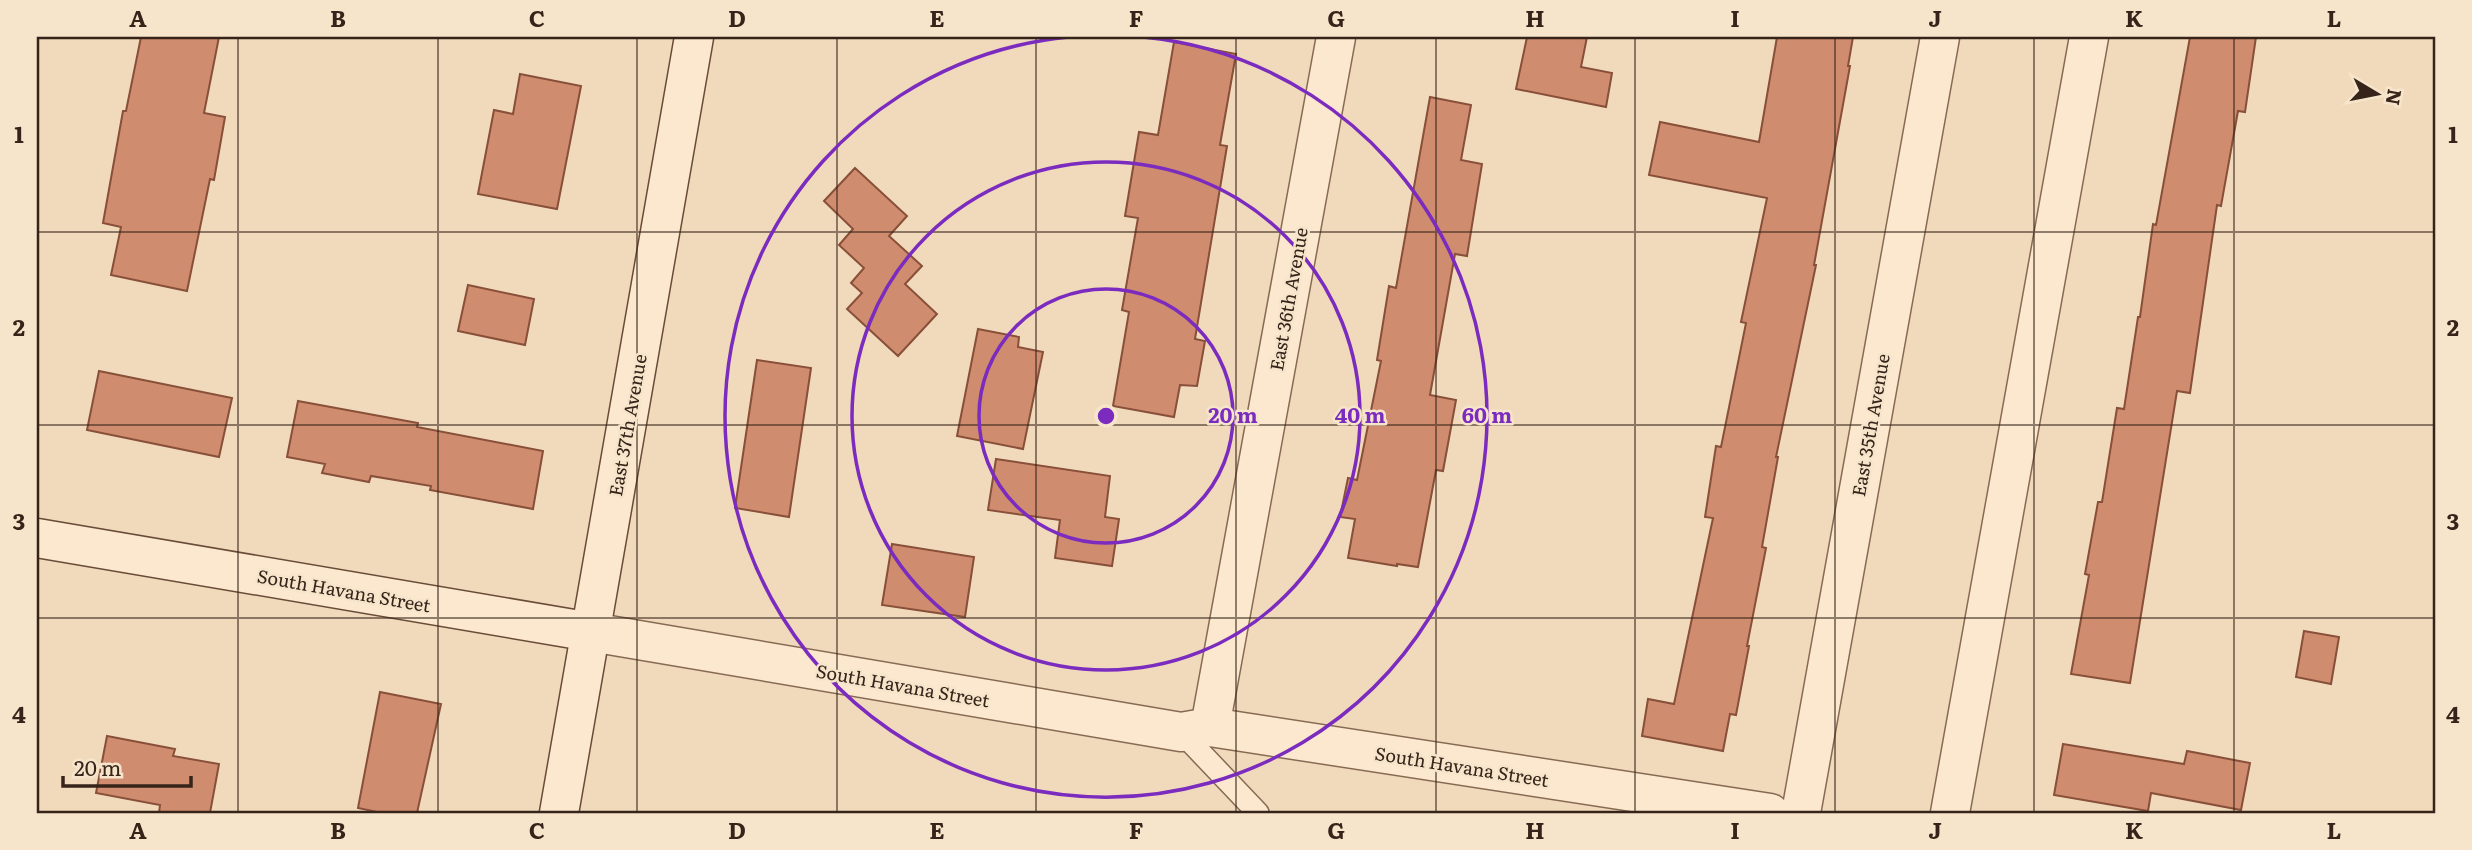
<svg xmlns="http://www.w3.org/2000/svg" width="2472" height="850" font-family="Literata,serif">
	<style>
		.building { fill: #d08c6e; stroke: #884f39; stroke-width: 2 }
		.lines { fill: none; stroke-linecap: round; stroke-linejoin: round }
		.lane-casing { stroke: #886a54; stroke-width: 24 }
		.street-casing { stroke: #886a54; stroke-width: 41 }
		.secondary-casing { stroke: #694b38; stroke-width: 41 }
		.lane { stroke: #fbe8ce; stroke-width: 21 }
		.street { stroke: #fbe8ce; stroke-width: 38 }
		.secondary { stroke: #fbe8ce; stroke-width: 38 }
		.grid { fill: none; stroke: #36241a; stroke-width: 2; stroke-opacity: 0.55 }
		.ring { fill: none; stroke: #7b2cbf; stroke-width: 3.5 }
		.labels { text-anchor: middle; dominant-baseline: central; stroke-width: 5; stroke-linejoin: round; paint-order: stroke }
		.street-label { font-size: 18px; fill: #36241a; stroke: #f7e5cb }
		.centre { fill: #7b2cbf; stroke: #f7e5cb; stroke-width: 3.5 }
		.ring-label { font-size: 21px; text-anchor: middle; font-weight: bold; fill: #7b2cbf; stroke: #f7e5cb; stroke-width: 5; stroke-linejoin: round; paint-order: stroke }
		.neatline { fill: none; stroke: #36241a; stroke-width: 2.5 }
		.grid-label { font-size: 23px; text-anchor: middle; font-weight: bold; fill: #36241a }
	</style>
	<rect width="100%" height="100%" fill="#f0dabb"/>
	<path class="building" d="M 141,37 L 219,37 L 204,113 L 225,117 L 214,180 L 210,179 L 187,291 L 111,275 L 121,227 L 103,223 L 123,111 L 126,111 Z
		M 1527,37 L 1587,37 L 1581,67 L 1612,73 L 1606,107 L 1516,89 Z
		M 1777,37 L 1853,37 L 1848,66 L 1850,66 L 1814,265 L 1816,265 L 1776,457 L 1778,457 L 1762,547 L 1766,548 L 1747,646 L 1749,646 L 1736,715 L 1730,714 L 1723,751 L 1642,736 L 1648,699 L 1674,704 L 1713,518 L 1705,517 L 1716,446 L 1721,447 L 1746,323 L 1741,322 L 1767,198 L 1649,175 L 1660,122 L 1759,142 Z
		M 2190,37 L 2256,37 L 2245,112 L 2238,111 L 2221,206 L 2217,205 L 2190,393 L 2177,391 L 2130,683 L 2071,674 L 2089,575 L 2085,574 L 2098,502 L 2102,502 L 2117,408 L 2124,409 L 2138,317 L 2140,317 L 2153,224 L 2156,225 Z
		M 1174,42 L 1236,54 L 1220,145 L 1227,146 L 1195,339 L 1205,341 L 1197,386 L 1180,385 L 1174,417 L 1113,406 L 1129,312 L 1122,310 L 1138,218 L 1125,216 L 1139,132 L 1158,135 Z
		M 520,74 L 581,86 L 557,209 L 478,194 L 494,110 L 513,114 Z
		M 1430,97 L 1471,105 L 1461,160 L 1482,164 L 1467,256 L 1455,254 L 1430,395 L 1456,400 L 1443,471 L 1436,470 L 1418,567 L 1397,564 L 1397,566 L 1348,558 L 1355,519 L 1340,517 L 1348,478 L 1357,480 L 1381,361 L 1377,360 L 1389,286 L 1396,288 Z
		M 855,168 L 907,216 L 889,236 L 922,266 L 905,284 L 937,314 L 898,356 L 847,309 L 862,293 L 851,283 L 864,268 L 839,245 L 853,229 L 824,201 Z
		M 468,285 L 534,299 L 525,345 L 458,331 Z
		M 978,329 L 1019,337 L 1018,347 L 1043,352 L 1023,449 L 957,436 Z
		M 757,360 L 811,368 L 789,517 L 735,508 Z
		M 99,371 L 232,398 L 219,457 L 87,430 Z
		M 298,401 L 418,423 L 417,427 L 543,451 L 533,509 L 430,490 L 431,486 L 371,476 L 369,482 L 322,473 L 325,464 L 287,457 Z
		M 996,459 L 1110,476 L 1105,517 L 1119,519 L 1112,566 L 1055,558 L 1060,520 L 988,510 Z
		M 892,544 L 974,557 L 965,617 L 882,605 Z
		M 2304,631 L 2339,637 L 2331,684 L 2296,677 Z
		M 380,692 L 441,704 L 417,813 L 382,813 L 358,808 Z
		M 107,736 L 175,749 L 173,756 L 219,764 L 210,813 L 159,813 L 160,805 L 96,793 Z
		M 2063,744 L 2184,764 L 2187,751 L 2250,763 L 2241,810 L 2151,793 L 2148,811 L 2054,795 Z"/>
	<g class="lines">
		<defs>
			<path id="lane" d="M 1181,732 L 1258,813"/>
			<path id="street" d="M 591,632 L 1181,732 L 1210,727 L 1770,813
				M 1210,727 L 1336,37
				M 1801,813 L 1940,37
				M 1950,813 L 2089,37"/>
			<path id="secondary" d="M 37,538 L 591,632
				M 559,813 L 694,37"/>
		</defs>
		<use href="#lane" class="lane-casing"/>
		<use href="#street" class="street-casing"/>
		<use href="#secondary" class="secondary-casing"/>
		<use href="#lane" class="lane"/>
		<use href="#street" class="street"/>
		<use href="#secondary" class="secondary"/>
	</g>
	<path class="grid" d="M 238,37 L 238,813M 438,37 L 438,813M 637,37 L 637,813M 837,37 L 837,813M 1036,37 L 1036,813M 1236,37 L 1236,813M 1436,37 L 1436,813M 1635,37 L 1635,813M 1835,37 L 1835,813M 2034,37 L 2034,813M 2234,37 L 2234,813M 37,232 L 2435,232M 37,425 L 2435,425M 37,618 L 2435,618"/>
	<g class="ring">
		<circle cx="1106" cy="416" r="127"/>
		<circle cx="1106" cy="416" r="254"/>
		<path d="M1143 37A381 381 0 1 1 1069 37"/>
	</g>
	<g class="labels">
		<g class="street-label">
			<text transform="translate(1288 299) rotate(-80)">East 36th Avenue</text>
			<text transform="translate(627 425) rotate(-80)">East 37th Avenue</text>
			<text transform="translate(1870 425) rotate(-80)">East 35th Avenue</text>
			<text transform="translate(344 590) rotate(10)">South Havana Street</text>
			<text transform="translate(903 685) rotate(10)">South Havana Street</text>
			<text transform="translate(1462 766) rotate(9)">South Havana Street</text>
		</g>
	</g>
	<circle cx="1106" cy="416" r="10" class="centre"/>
	<g class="ring-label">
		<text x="1233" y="423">20 m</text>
		<text x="1360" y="423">40 m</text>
		<text x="1487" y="423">60 m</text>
	</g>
	<rect width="2472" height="850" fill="none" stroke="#f7e5cb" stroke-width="77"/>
	<g transform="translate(2377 94) rotate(100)" stroke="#f7e5cb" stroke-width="5" paint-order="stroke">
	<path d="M0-5L12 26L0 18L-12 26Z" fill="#36241a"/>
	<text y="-10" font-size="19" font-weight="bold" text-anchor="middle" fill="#36241a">N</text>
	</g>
	<path d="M63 776v10h128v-10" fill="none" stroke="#36241a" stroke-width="3.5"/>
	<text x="74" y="776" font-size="21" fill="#36241a" stroke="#f7e5cb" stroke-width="5" paint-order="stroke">20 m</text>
	<rect x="38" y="38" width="2396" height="774" class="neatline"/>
	<g class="grid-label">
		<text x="138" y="27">A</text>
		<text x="338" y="27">B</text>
		<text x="537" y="27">C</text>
		<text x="737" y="27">D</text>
		<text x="937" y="27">E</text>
		<text x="1136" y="27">F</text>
		<text x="1336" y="27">G</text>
		<text x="1535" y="27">H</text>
		<text x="1735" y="27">I</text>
		<text x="1935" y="27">J</text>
		<text x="2134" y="27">K</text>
		<text x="2334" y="27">L</text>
		<text x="19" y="143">1</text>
		<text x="2453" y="143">1</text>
		<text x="19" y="336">2</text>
		<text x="2453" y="336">2</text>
		<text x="19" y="530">3</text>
		<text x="2453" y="530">3</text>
		<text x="19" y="723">4</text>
		<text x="2453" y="723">4</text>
		<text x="138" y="839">A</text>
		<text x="338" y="839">B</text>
		<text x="537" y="839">C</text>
		<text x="737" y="839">D</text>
		<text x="937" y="839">E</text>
		<text x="1136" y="839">F</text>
		<text x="1336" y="839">G</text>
		<text x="1535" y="839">H</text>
		<text x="1735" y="839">I</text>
		<text x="1935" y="839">J</text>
		<text x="2134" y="839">K</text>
		<text x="2334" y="839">L</text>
	</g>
</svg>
